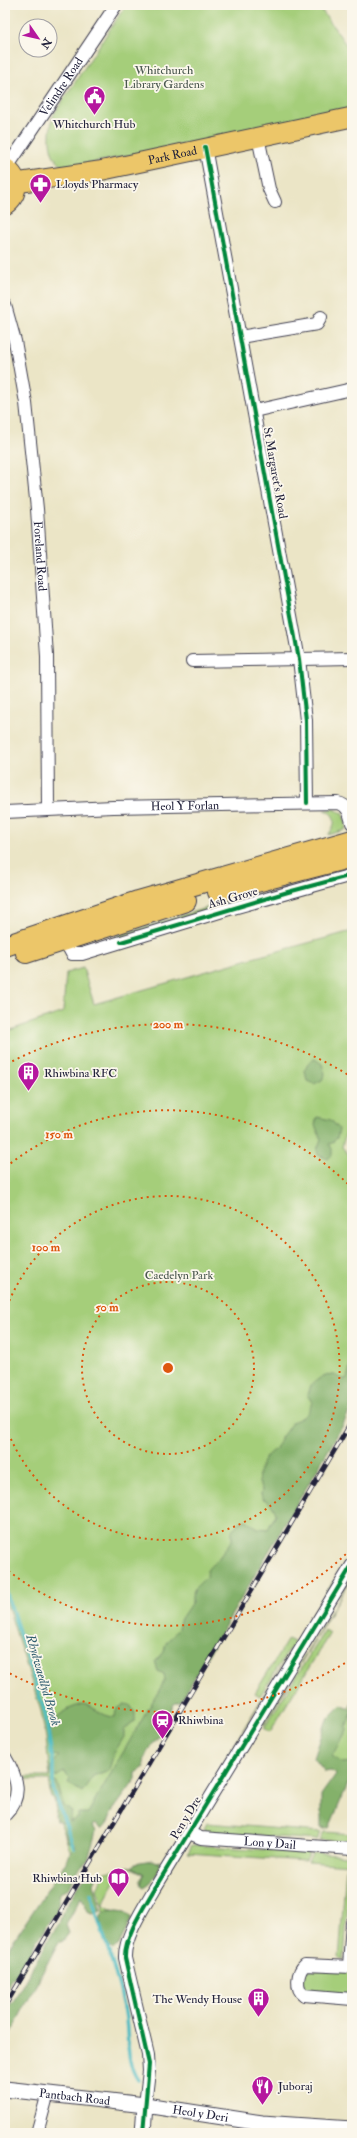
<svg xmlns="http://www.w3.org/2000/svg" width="357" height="2138" font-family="'IM FELL Double Pica',serif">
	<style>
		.green { fill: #a5ce7a; stroke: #64785a }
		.forest { fill: #84b16a; stroke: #536a52 }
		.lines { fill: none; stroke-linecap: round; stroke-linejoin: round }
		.stream { stroke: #4cbbc3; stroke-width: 3.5 }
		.minor-casing { stroke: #403f50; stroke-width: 14 }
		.tertiary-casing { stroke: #403f50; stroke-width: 17 }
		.primary-casing { stroke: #403f50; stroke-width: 21 }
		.trunk-casing { stroke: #403f50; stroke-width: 22 }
		.minor { stroke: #fff; stroke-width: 12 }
		.tertiary { stroke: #fff; stroke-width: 15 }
		.primary { stroke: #ecc669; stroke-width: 19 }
		.trunk { stroke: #ecc669; stroke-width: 20 }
		.rail-casing { stroke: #22223b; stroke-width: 4.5 }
		.rail { stroke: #fbf7ec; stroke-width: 3; stroke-dasharray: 9; stroke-linecap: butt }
		.cycleway-casing { stroke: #fbf7ec; stroke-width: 6 }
		.cycleway { stroke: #00873e; stroke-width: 4 }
		.ring { fill: none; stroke: #de560e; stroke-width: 2; stroke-dasharray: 2 4 }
		.labels { text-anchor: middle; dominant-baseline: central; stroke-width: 3.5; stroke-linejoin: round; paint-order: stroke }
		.park-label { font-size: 12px; fill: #49564e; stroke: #fbf7ec }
		.street-label { font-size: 12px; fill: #22223b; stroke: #fbf7ec }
		.poi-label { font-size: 12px; fill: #22223b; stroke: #fbf7ec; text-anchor: start }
		.water-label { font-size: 13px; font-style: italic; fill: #335f71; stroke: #fbf7ec }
		.centre { fill: #de560e; stroke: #fbf7ec; stroke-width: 2 }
		.ring-label { font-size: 12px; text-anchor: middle; font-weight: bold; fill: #de560e; stroke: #fbf7ec; stroke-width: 3.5; stroke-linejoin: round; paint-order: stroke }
	</style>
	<rect width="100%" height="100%" fill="#fbf7ec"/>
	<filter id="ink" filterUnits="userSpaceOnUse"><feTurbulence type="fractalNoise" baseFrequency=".025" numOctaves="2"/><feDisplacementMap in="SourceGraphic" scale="8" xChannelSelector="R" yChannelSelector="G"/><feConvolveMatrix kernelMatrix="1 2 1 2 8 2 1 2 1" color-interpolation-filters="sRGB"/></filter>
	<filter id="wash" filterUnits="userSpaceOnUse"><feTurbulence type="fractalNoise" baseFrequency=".012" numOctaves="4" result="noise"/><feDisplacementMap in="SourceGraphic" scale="16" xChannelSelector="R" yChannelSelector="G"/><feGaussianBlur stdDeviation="0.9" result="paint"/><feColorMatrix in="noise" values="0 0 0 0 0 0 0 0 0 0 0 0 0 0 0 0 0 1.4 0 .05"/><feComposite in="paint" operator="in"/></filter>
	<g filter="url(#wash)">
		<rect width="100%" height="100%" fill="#ebe5c6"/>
		<path class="green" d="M 126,5 L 318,5 L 352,53 L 352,111 L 66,168 C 46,159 48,131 54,114 Z
			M 333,809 L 342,813 L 346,823 L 345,830 L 328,835 C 336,825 338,815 324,810 Z
			M 288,887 L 117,939 L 116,936 L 206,908 Z
			M 352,931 L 352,1111 L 342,1147 L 348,1154 L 352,1155 L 352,1390 L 86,1839 L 80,1840 L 71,1854 L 49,1788 L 50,1780 L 27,1780 L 27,1777 L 50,1777 L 46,1738 L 41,1711 L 5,1598 L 5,1032 L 63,1012 L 66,973 L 83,968 L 94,1004 L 249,959 Z
			M 352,1577 L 264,1725 L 263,1724 Z
			M 332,1582 L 333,1584 L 215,1776 L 332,1583 Z
			M 325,1630 L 330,1633 L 270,1732 L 264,1728 Z
			M 288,1639 L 294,1642 L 260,1696 L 255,1693 Z
			M 352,1702 L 352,1775 L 350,1774 L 325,1829 L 322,1829 L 347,1774 L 317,1760 Z
			M 207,1823 L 321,1832 L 317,1840 L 210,1832 L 204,1829 Z
			M 324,1832 L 352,1834 L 352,1842 L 320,1840 Z
			M 192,1845 L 194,1845 L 310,1853 L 306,1861 L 188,1853 Z
			M 313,1853 L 347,1856 L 351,1859 L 350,1865 L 308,1862 Z
			M 160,1861 L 147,1884 L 140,1881 L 144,1874 L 130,1867 L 125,1875 L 120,1873 L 102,1905 L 127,1919 L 113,1941 L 97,1889 L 105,1872 Z
			M 346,1867 L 350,1868 L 344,1960 L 339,1959 Z
			M 306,1970 L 352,1970 L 352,1995 L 306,1991 L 302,1981 Z"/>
		<path class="forest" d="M 315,1059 L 322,1064 L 325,1074 L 322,1080 L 314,1084 L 307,1081 L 305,1070 L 309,1062 Z
			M 317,1117 L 331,1120 L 339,1129 L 337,1138 L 332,1143 L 329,1144 L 332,1149 L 332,1155 L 328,1159 L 318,1155 L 317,1150 L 321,1139 L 315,1125 Z
			M 352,1361 L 352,1406 L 342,1427 L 181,1701 L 174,1704 C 170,1712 168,1721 164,1728 C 159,1739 140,1754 145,1767 L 136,1773 L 136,1779 L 111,1813 C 110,1820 107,1824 102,1829 L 95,1824 L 93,1826 L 96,1831 L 88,1860 L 77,1870 L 70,1887 L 60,1893 L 56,1914 L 46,1925 L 43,1934 L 36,1941 L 23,1971 L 11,1979 L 5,1992 L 5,1953 L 68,1859 L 71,1850 L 76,1847 L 74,1843 L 67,1841 L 64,1823 L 56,1821 L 55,1816 L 57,1805 C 50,1793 46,1797 55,1781 L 57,1782 L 64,1806 L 72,1812 L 70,1822 L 78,1818 L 78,1813 L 88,1813 L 165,1680 L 164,1674 L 158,1671 L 155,1662 L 164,1652 L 166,1643 L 178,1629 L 180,1620 L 192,1602 L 192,1595 L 195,1588 L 206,1577 C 206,1567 212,1566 218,1559 C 223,1553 226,1546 232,1541 L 232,1531 L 239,1522 L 246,1520 L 258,1528 L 268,1529 L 276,1514 C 275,1509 269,1500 263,1499 L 261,1494 L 262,1489 C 253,1477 263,1454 276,1449 C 279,1438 287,1431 292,1422 C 305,1417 308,1415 312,1402 L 307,1395 L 310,1385 C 318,1381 323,1372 334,1375 C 338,1376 340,1380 346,1379 C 350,1373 348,1366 352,1361 Z
			M 82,1704 C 94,1705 101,1717 115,1717 L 116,1710 L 124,1704 L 130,1705 L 135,1713 L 135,1720 L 124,1730 L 124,1737 L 114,1753 L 109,1770 L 93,1776 L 82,1792 L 68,1783 L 70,1779 L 64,1772 L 56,1777 L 51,1774 L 51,1766 L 59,1756 L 51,1755 C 49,1746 51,1738 49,1729 L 54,1722 L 55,1727 L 57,1726 L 57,1717 L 66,1710 Z
			M 341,1705 L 352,1710 C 352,1717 346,1722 347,1730 L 332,1756 L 342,1763 L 352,1762 L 352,1780 L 348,1784 L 329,1828 L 321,1827 L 321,1795 L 336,1774 L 331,1771 L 325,1772 L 314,1758 L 327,1719 Z
			M 152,1860 L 160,1864 C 158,1875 153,1882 144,1887 L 141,1885 L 144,1874 L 133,1867 L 135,1863 Z
			M 89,1870 L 95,1873 L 96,1880 L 93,1883 L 101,1911 L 93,1914 L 89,1913 L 81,1897 L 66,1925 L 69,1933 L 63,1941 L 58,1943 L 5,2044 L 5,2011 L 14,2000 L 51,1935 L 59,1924 L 62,1913 Z
			M 118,1911 L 125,1912 L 132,1917 L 119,1945 L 113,1949 L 108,1946 C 104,1936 100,1926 101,1915 L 106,1912 Z"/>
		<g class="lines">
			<path class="stream" d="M 5,1588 L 45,1713 L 53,1763 L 53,1789 L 74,1848
				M 90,1893 C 102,1932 117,1971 125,2012 C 129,2033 125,2062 138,2080"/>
		</g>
	</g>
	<g filter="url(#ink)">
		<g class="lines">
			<defs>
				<g id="minor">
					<path d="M 258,137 L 269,189 L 275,202"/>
					<path d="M 205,147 L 299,659 L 306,720 L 307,803"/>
					<path id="s1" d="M 6,169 L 116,5"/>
					<path id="s2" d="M 5,305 L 15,341 L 26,403 L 37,509 L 47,656 L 48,810"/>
					<path d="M 240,337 L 317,324 L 321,317"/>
					<path d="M 254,411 L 352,389"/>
					<path d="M 192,661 L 352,658"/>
					<path id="s3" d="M 5,812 L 113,807 L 338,803 C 348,805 350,814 352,823"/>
					<path d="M 65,941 L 72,954 L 82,954 L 226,910 L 352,875"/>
					<path d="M 5,1757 C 17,1777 24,1796 5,1815"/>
					<path id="s4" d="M 189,1833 L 201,1838 L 352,1849"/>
					<path d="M 349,1966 L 352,1923"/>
					<path d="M 352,1967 L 305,1965 C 297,1972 295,1989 304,1995 L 352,1999"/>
					<path d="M 145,2105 L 149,2071 L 148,2055 L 125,1958 C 124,1937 144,1907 155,1888 L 352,1565"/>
					<path d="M 37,2133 L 48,2093"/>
				</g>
				<g id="tertiary">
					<path id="s5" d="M 5,2089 L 145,2105 L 262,2123 L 352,2129"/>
					<path d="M 143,2133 L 145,2105"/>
				</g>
				<g id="primary">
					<path d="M 5,168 C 20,177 19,195 5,205"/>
					<path id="s6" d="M 16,183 L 99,171 L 352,117"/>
				</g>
				<path id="trunk" d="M 218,892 L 352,857
					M 5,946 L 138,901 L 352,840
					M 26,953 L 186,901"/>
			</defs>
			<use href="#minor" class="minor-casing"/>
			<use href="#tertiary" class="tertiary-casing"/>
			<use href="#primary" class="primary-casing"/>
			<use href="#trunk" class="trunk-casing"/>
			<use href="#minor" class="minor"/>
			<use href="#tertiary" class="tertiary"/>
			<use href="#primary" class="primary"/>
			<use href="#trunk" class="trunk"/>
			<defs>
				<path id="rail" d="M 5,2006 L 352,1421"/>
			</defs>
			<use href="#rail" class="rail-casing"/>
			<use href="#rail" class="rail"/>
			<defs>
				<path id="cycleway" d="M 205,147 L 299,659 L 306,720 L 307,803
					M 121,942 L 288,892 L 352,875
					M 143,2133 L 149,2064 L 125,1958 C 124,1937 144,1907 155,1888 L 352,1565"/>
			</defs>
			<use href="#cycleway" class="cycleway-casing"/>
			<use href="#cycleway" class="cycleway"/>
		</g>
	</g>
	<g class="ring">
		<circle cx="168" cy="1368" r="86"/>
		<path d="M5 1312A172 172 0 1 1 5 1424"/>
		<path d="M350 1550A258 258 0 0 1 6 1569M6 1167A258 258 0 0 1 350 1186"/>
		<path d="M350 1660A344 344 0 0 1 7 1672M7 1064A344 344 0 0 1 350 1076"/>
	</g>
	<defs>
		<symbol id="civic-pin" viewBox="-11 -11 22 30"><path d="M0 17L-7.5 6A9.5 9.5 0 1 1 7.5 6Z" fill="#b5179e" stroke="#fbf7ec"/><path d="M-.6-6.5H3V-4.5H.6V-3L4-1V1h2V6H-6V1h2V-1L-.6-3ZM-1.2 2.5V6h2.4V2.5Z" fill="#fff"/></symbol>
		<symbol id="pharmacy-pin" viewBox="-11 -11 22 30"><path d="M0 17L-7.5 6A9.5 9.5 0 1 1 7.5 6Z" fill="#b5179e" stroke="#fbf7ec"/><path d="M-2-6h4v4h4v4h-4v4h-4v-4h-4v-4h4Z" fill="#fff"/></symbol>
		<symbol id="building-pin" viewBox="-11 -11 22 30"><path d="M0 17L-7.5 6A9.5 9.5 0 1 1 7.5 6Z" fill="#b5179e" stroke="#fbf7ec"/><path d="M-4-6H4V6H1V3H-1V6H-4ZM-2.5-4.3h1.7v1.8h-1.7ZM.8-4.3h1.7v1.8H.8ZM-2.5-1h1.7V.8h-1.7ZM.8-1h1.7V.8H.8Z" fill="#fff"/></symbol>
		<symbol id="station-pin" viewBox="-11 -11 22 30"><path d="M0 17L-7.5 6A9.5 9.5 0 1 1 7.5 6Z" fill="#b5179e" stroke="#fbf7ec"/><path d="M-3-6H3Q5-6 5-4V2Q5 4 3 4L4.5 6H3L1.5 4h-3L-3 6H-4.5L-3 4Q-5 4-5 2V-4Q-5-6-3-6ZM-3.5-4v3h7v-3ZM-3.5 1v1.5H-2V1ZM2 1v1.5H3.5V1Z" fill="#fff"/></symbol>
		<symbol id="library-pin" viewBox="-11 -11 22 30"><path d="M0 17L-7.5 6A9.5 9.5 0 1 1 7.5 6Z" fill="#b5179e" stroke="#fbf7ec"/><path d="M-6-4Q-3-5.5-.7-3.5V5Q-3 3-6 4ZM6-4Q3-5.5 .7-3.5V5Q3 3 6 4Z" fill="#fff"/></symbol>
		<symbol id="restaurant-pin" viewBox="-11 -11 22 30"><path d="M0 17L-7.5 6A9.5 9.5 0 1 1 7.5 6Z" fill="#b5179e" stroke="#fbf7ec"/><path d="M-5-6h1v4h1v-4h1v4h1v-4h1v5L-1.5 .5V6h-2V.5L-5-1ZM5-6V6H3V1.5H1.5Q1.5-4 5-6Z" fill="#fff"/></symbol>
	</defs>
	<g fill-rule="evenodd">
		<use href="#civic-pin" x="82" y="84" width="25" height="34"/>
		<use href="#pharmacy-pin" x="28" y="172" width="25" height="34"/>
		<use href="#building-pin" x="16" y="1060" width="25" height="34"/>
		<use href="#station-pin" x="150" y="1708" width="25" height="34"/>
		<use href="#library-pin" x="106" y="1866" width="25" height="34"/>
		<use href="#building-pin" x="246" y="1986" width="25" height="34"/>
		<use href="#restaurant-pin" x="250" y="2074" width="25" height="34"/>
	</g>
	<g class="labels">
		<g class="park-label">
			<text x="164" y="70">Whitchurch<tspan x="164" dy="14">Library Gardens</tspan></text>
			<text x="179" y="1275">Caedelyn Park</text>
		</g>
		<g class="street-label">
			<text stroke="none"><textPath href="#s1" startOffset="99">Velindre Road</textPath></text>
			<text stroke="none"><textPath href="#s6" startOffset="159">Park Road</textPath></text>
			<text transform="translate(275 473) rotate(80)">St Margaret's Road</text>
			<text stroke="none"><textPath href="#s2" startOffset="254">Foreland Road</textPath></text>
			<text stroke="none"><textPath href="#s3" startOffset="180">Heol Y Forlan</textPath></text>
			<text transform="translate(233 898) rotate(-16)">Ash Grove</text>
			<text transform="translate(186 1818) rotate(-59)">Pen y Dre</text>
			<text stroke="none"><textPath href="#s4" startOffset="82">Lon y Dail</textPath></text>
			<text stroke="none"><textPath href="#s5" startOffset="70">Pantbach Road</textPath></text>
			<text stroke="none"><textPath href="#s5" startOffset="197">Heol y Deri</textPath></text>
		</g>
		<g class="poi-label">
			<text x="94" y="124" text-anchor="middle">Whitchurch Hub</text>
			<text x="56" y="184">Lloyds Pharmacy</text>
			<text x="44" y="1073">Rhiwbina RFC</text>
			<text x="178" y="1720">Rhiwbina</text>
			<text x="102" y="1878" text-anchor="end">Rhiwbina Hub</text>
			<text x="242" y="1999" text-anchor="end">The Wendy House</text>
			<text x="278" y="2086">Juboraj</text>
		</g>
		<g class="water-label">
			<text transform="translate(43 1680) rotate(74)">Rhydwaedlyd Brook</text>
		</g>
	</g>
	<circle cx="168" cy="1368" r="6" class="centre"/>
	<g class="ring-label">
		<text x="168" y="1028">200 m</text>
		<text x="59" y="1138">150 m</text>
		<text x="46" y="1251">100 m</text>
		<text x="107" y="1311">50 m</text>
	</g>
	<rect width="357" height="2138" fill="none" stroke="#fbf7ec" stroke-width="20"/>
	<g transform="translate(38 38) rotate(124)"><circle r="19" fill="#fbf7ec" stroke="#a4a2a5"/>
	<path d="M0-3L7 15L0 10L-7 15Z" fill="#b5179e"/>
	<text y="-6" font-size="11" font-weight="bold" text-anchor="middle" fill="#22223b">N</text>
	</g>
</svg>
